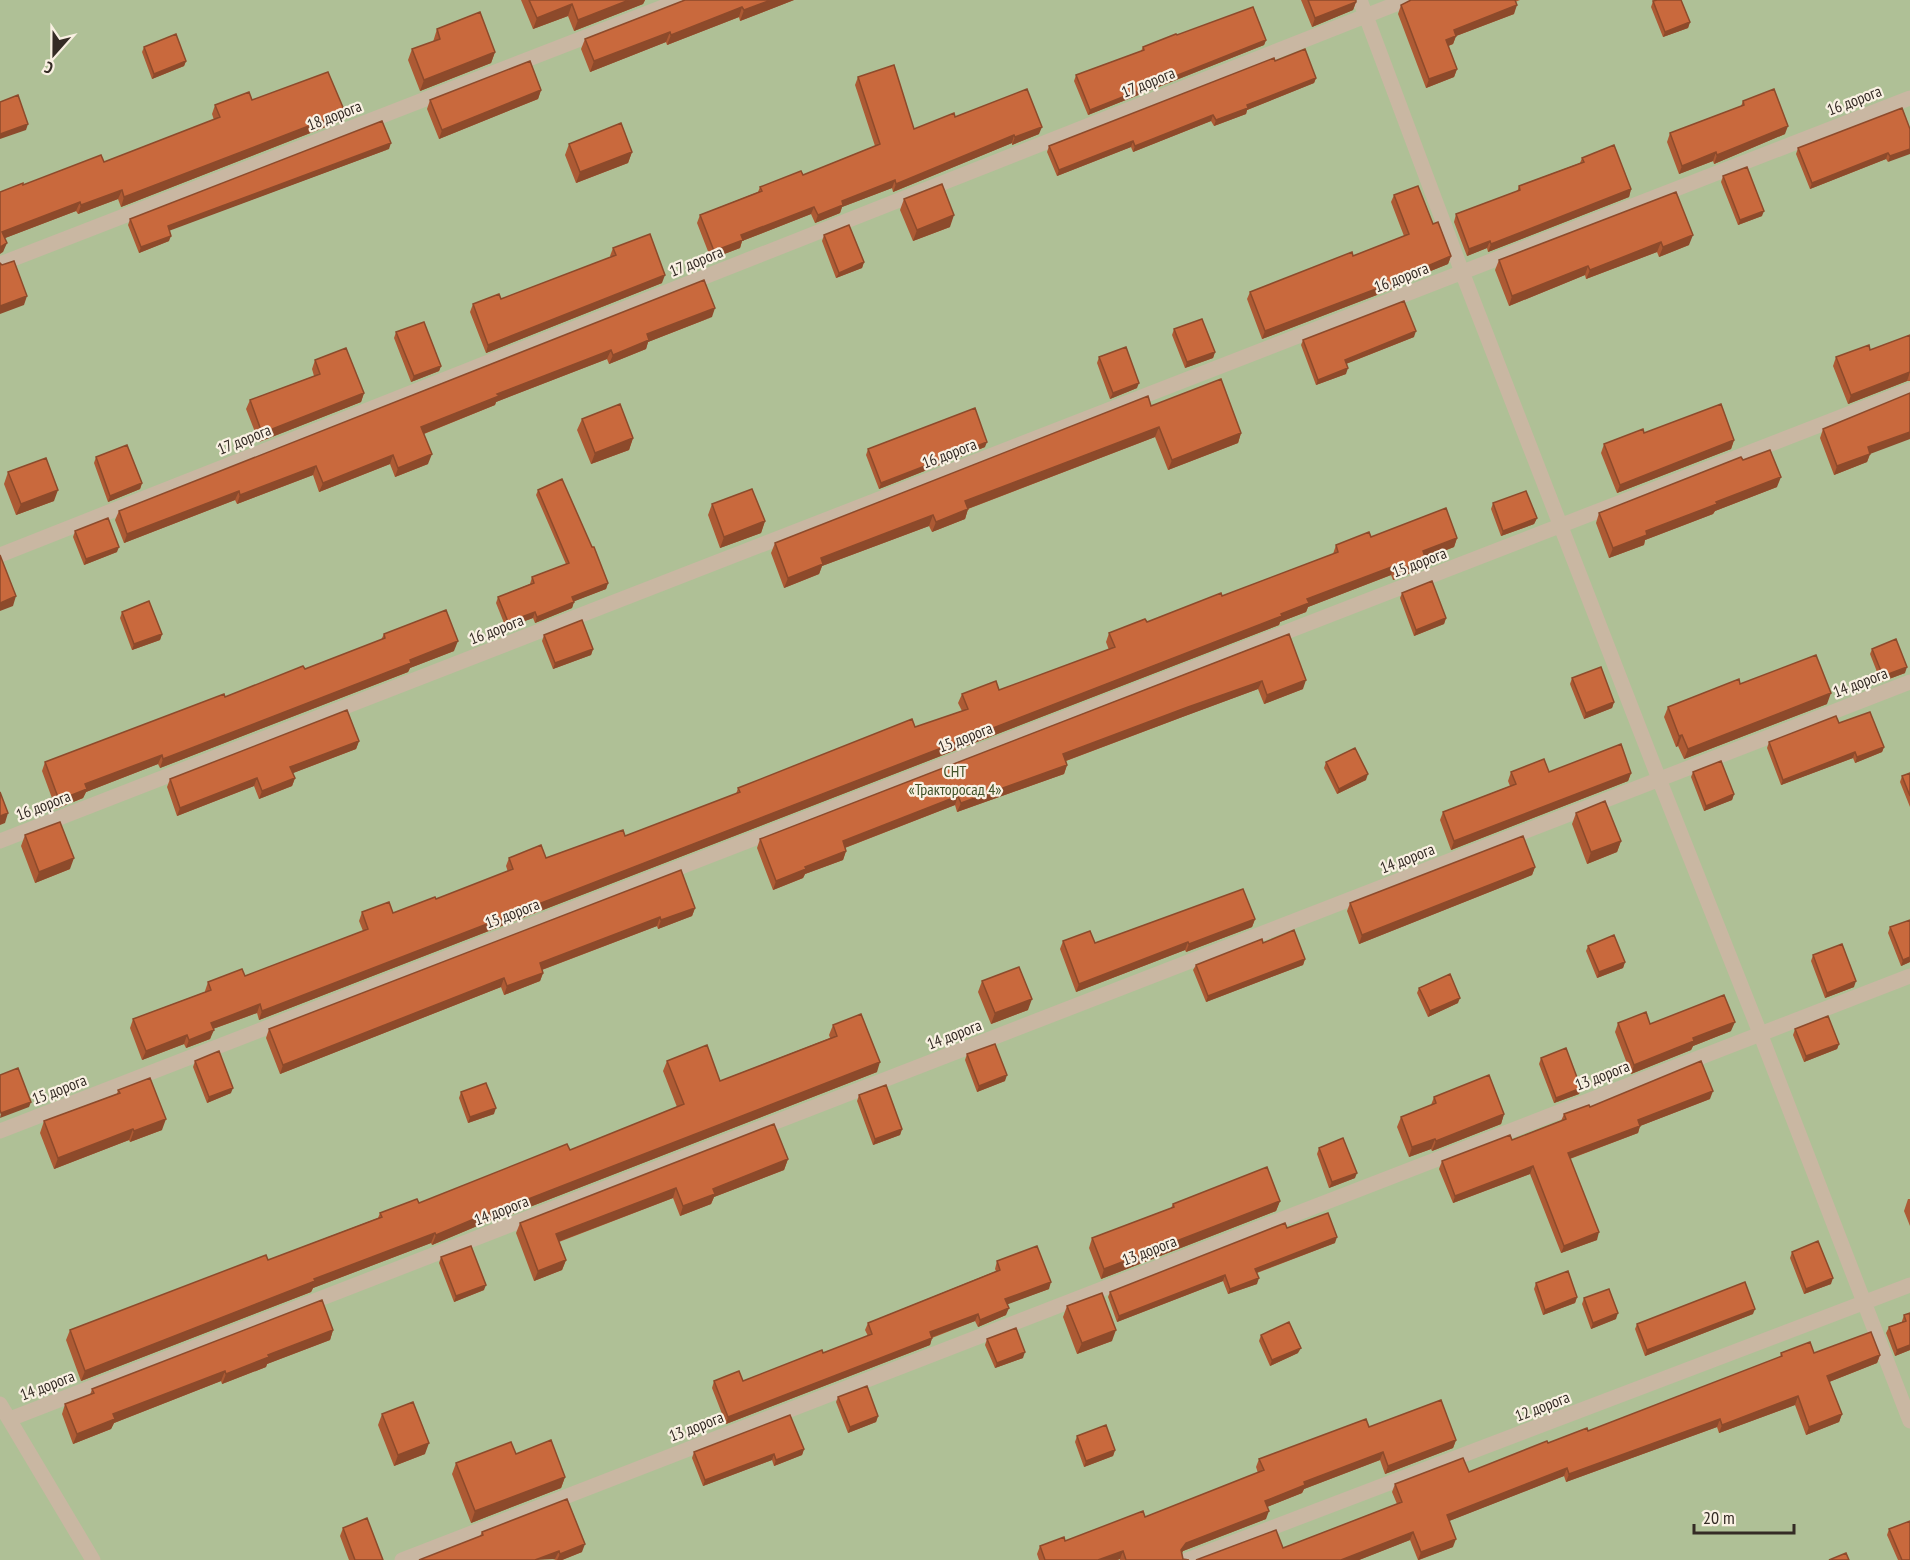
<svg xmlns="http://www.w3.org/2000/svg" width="1910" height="1560" font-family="'PT Sans Narrow',sans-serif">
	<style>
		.green { fill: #afc096 }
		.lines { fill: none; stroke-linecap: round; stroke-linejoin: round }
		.minor { stroke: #c9b7a2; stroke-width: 15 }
		.wall { fill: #ad5a34 }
		.shaded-wall { fill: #8d4a2b }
		.building { fill: #c9693d; stroke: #8d4a2b; stroke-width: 1.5 }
		.labels { text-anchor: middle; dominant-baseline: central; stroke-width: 4.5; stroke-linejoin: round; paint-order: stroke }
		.street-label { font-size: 16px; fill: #342b25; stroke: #f9f0e2 }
		.park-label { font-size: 16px; fill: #405228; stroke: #f9f0e2 }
	</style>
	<rect width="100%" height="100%" fill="#f1e6d6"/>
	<path class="green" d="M 0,0 L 1910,0 L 1910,1560 L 0,1560 Z"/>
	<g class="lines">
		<path class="minor" d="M 1360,0 L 1462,272 L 1659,779 L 1760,1033 L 1910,1421
			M 0,264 L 681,0
			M 0,555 L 1406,0
			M 0,841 L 1910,98
			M 0,1131 L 1910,390
			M 0,1404 L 93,1560
			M 10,1419 L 1910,682
			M 402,1560 L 1910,976
			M 1187,1560 L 1910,1285"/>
	</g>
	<path class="wall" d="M 521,0 L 645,0 L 643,4 L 574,31 L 568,16 L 533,29 Z
		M 685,0 L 794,0 L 740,21 L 739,17 L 667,45 L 666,42 L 590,72 L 581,49 L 585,39 Z
		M 1301,0 L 1356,0 L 1356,2 L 1353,10 L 1312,27 Z
		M 1411,0 L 1520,0 L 1515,2 L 1514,14 L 1456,36 L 1453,44 L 1448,46 L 1457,69 L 1454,77 L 1426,88 L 1398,14 L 1401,5 Z
		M 1653,1 L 1690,22 L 1688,28 L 1663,37 L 1651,7 Z
		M 437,29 L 495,52 L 491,63 L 420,91 L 408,60 L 412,49 L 433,42 Z
		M 1177,35 L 1266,40 L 1264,45 L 1088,115 L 1074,81 L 1076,75 L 1141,51 L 1143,47 Z
		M 144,47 L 186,61 L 184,66 L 152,79 L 142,52 Z
		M 1275,61 L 1316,78 L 1314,83 L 1247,110 L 1246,114 L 1214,126 L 1211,121 L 1133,152 L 1131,147 L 1057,176 L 1047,152 L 1049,146 Z
		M 858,77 L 914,129 L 955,117 L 1039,134 L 1012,145 L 1012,143 L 893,192 L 892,188 L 842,207 L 840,213 L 815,223 L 811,214 L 742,241 L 740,248 L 711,259 L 697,223 L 700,215 L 758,192 L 760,187 L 803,175 L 875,146 L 855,85 Z
		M 541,90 L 538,99 L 439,139 L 427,109 L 430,100 Z
		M 252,100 L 345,112 L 341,121 L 121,207 L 118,199 L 78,214 L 76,211 L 5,238 L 3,252 L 0,192 L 104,162 L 214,120 L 212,114 L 215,105 Z
		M 1743,101 L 1785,134 L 1714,164 L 1713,161 L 1679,174 L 1667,142 L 1670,133 L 1741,106 Z
		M 1910,129 L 1888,162 L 1886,159 L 1810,189 L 1796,154 L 1798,148 Z
		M 569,144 L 632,152 L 628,163 L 576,183 L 565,155 Z
		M 389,149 L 169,230 L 169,241 L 139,253 L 128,225 L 130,219 Z
		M 1582,158 L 1631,189 L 1629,197 L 1488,252 L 1487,248 L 1467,256 L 1454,222 L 1456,214 L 1517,192 L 1519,186 L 1580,163 Z
		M 1723,176 L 1762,216 L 1738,225 L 1721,182 Z
		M 1676,192 L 1689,245 L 1659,257 L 1657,252 L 1586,279 L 1585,275 L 1509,306 L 1495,270 L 1499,260 Z
		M 1394,195 L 1433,224 L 1451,256 L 1448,264 L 1396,285 L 1395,288 L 1262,339 L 1247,299 L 1250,292 L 1353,256 L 1404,236 L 1391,202 Z
		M 904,199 L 950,227 L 913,241 L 900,210 Z
		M 824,235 L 864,262 L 862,268 L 836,278 L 822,241 Z
		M 613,248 L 662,283 L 486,353 L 470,312 L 473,304 L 501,299 L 611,257 L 610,256 Z
		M 712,317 L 648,342 L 646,349 L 609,364 L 607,359 L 496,402 L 495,405 L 424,434 L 428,464 L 395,477 L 390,464 L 319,492 L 313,475 L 237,504 L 235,500 L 124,543 L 115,520 L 119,511 Z
		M 1174,329 L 1215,352 L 1213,358 L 1185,368 L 1172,335 Z
		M 396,332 L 441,366 L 439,371 L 411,382 L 394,338 Z
		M 1910,335 L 1910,381 L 1907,381 L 1848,404 L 1833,366 L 1836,357 L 1870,350 Z
		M 1414,337 L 1346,364 L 1346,374 L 1316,385 L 1301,345 L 1303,340 Z
		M 1099,357 L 1137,388 L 1110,399 L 1097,363 Z
		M 315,360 L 364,393 L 361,402 L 259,442 L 246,409 L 250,400 L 314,376 L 312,369 Z
		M 1151,406 L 1241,433 L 1238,443 L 1168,470 L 1155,437 L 968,509 L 965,519 L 932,532 L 929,526 L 822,566 L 819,574 L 784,588 L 771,553 L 775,543 Z
		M 582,419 L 633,438 L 629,450 L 591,464 L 577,430 Z
		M 1823,429 L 1870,454 L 1867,462 L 1834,475 L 1820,438 Z
		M 1644,433 L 1734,440 L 1731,449 L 1617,493 L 1601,453 L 1604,444 Z
		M 985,447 L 879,489 L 866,455 L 868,449 Z
		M 96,457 L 142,483 L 140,489 L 108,502 L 94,463 Z
		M 1743,460 L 1777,487 L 1715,511 L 1713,514 L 1645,540 L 1644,545 L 1609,558 L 1596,523 L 1599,513 Z
		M 8,472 L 54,501 L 16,515 L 4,484 Z
		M 538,490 L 608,583 L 606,589 L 574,601 L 572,608 L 535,623 L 533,618 L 506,628 L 496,603 L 498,597 L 530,584 L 532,577 L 566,564 L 536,495 Z
		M 1493,503 L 1537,518 L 1534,524 L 1501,536 L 1491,509 Z
		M 712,504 L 765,521 L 761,533 L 720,548 L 708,515 Z
		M 75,531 L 117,552 L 84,565 L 73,537 Z
		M 1371,537 L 1457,538 L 1454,547 L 1426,558 L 1423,568 L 1393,580 L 1391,575 L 1308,607 L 1306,612 L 1280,622 L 1279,625 L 259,1020 L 257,1013 L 213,1029 L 210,1039 L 186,1048 L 184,1044 L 142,1060 L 130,1028 L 133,1019 L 205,992 L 205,991 L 208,982 L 245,976 L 363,931 L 359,921 L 362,912 L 393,913 L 436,899 L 508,872 L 506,866 L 509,858 L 546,858 L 625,836 L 736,794 L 738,788 L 962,711 L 958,703 L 962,694 L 999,690 L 1109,650 L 1106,642 L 1109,633 L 1147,622 L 1222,596 L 1333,554 L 1336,545 Z
		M 1402,593 L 1446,618 L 1444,624 L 1414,636 L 1400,598 Z
		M 122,612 L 162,634 L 160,640 L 132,650 L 120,618 Z
		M 384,634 L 454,651 L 410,668 L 408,672 L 160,768 L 158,764 L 86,792 L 83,798 L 56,809 L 42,771 L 45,762 L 305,669 L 381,640 Z
		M 1289,634 L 1303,689 L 1264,704 L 1258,689 L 1185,716 L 1066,761 L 1067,765 L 1064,774 L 957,812 L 955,805 L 845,848 L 846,851 L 843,860 L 805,874 L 803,878 L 773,890 L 757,848 L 760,839 Z
		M 544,635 L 593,649 L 591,655 L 553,669 L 542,641 Z
		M 1872,649 L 1905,673 L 1881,682 L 1870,654 Z
		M 1572,678 L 1614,702 L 1612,708 L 1584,719 L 1570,684 Z
		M 1740,684 L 1827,704 L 1684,759 L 1678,746 L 1676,747 L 1664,717 L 1668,707 Z
		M 1839,723 L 1884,747 L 1882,752 L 1855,763 L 1853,758 L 1781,785 L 1767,748 L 1769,742 Z
		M 359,741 L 356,749 L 293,773 L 295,778 L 292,786 L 259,799 L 254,786 L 177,816 L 167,787 L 170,779 Z
		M 1326,762 L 1366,780 L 1337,794 L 1324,768 Z
		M 1511,772 L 1631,773 L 1628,781 L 1451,850 L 1440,820 L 1443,812 L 1510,786 L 1508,781 Z
		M 1693,772 L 1734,794 L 1732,800 L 1704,811 L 1691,777 Z
		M 1910,773 L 1910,807 L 1900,782 L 1902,776 Z
		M 1576,813 L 1621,841 L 1617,852 L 1587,864 L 1572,824 Z
		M 25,835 L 70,869 L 35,883 L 21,846 Z
		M 1535,867 L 1532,875 L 1359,944 L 1347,911 L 1350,903 Z
		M 695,908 L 692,916 L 658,929 L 657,926 L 542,970 L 543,973 L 540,981 L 504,995 L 501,987 L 280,1074 L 266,1038 L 269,1029 Z
		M 1255,919 L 1252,927 L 1186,952 L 1185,950 L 1076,992 L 1060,949 L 1063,941 L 1095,943 Z
		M 1890,927 L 1910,962 L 1901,966 L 1888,933 Z
		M 1263,943 L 1305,959 L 1303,965 L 1206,1002 L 1193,970 L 1196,965 Z
		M 1588,946 L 1625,962 L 1623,968 L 1597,978 L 1586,951 Z
		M 1813,955 L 1854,987 L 1825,998 L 1811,961 Z
		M 982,981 L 1028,1010 L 991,1024 L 978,992 Z
		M 1419,988 L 1458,1003 L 1428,1017 L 1417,993 Z
		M 1618,1023 L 1650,1024 L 1731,1031 L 1693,1046 L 1691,1050 L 1631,1074 L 1615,1032 Z
		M 833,1025 L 877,1072 L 509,1215 L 508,1213 L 432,1245 L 431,1243 L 313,1288 L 311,1292 L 81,1381 L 66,1340 L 70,1330 L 268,1260 L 378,1218 L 380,1213 L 419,1203 L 570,1150 L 677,1107 L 663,1071 L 667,1061 L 720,1081 L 830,1038 L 829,1035 Z
		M 1795,1029 L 1839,1044 L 1837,1049 L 1804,1062 L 1793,1035 Z
		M 967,1054 L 1005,1081 L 977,1092 L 965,1060 Z
		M 1541,1058 L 1581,1088 L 1579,1094 L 1554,1103 L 1539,1064 Z
		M 195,1061 L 231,1093 L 207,1103 L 193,1067 Z
		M 118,1090 L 162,1130 L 130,1142 L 129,1140 L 54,1169 L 40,1133 L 44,1121 L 117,1094 Z
		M 461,1092 L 494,1114 L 468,1123 L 459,1098 Z
		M 859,1095 L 902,1129 L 900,1135 L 873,1145 L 857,1101 Z
		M 1434,1097 L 1504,1114 L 1501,1124 L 1432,1151 L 1431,1149 L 1409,1157 L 1397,1127 L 1401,1117 L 1431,1105 Z
		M 1710,1099 L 1640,1126 L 1638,1133 L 1570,1159 L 1597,1240 L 1561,1253 L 1530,1174 L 1453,1203 L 1439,1169 L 1442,1161 L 1512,1140 L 1561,1121 L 1564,1114 L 1590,1107 Z
		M 1319,1148 L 1355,1178 L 1329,1188 L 1317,1154 Z
		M 788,1159 L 784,1170 L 714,1197 L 711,1204 L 680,1216 L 673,1198 L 559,1242 L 566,1260 L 562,1270 L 534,1281 L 516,1233 L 520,1223 Z
		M 1908,1199 L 1910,1199 L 1910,1226 L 1904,1211 Z
		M 1280,1201 L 1276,1211 L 1101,1279 L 1089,1248 L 1092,1238 L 1171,1208 L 1173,1204 Z
		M 1287,1228 L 1335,1243 L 1257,1273 L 1257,1284 L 1228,1294 L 1223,1281 L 1117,1322 L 1108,1297 L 1110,1292 Z
		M 1792,1252 L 1831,1284 L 1804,1294 L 1790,1258 Z
		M 441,1257 L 484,1290 L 454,1302 L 439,1263 Z
		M 997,1261 L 1049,1289 L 1007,1304 L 1006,1315 L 978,1327 L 975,1321 L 932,1338 L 930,1345 L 726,1424 L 712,1388 L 714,1381 L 743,1381 L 823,1353 L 868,1336 L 865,1330 L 868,1323 L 996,1271 L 995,1269 Z
		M 1536,1283 L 1577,1297 L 1575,1303 L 1543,1315 L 1534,1289 Z
		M 1584,1298 L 1616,1319 L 1591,1329 L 1582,1304 Z
		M 1067,1306 L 1112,1341 L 1077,1354 L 1063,1317 Z
		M 1910,1313 L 1910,1350 L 1895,1356 L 1886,1333 L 1889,1327 L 1902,1322 L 1902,1321 L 1904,1315 Z
		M 1753,1314 L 1645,1356 L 1635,1329 L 1637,1324 Z
		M 333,1330 L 330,1340 L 267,1364 L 266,1367 L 222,1384 L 221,1381 L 114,1423 L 111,1429 L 73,1444 L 62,1414 L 65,1404 L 90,1395 L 92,1389 Z
		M 1261,1335 L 1298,1353 L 1270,1366 L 1259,1341 Z
		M 987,1339 L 1023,1358 L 995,1368 L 985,1345 Z
		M 1781,1353 L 1814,1353 L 1880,1355 L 1877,1363 L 1829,1382 L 1842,1414 L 1839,1422 L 1806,1435 L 1795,1405 L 1719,1433 L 1717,1427 L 1566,1482 L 1564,1476 L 1449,1521 L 1453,1547 L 1419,1560 L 1418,1560 L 1410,1540 L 1359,1560 L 1196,1560 L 1283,1548 L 1397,1504 L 1392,1492 L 1395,1484 L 1469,1472 L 1548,1443 L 1588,1431 L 1780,1357 Z
		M 838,1397 L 878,1416 L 876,1422 L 848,1433 L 836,1402 Z
		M 382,1414 L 425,1454 L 394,1466 L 378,1425 Z
		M 1369,1427 L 1456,1440 L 1453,1448 L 1385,1474 L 1380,1460 L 1304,1489 L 1302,1493 L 1267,1507 L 1266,1519 L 1183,1551 L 1182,1553 L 1183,1559 L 1189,1560 L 1120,1560 L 1120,1559 L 1117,1560 L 1039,1560 L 1037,1554 L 1040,1546 L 1065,1541 L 1145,1517 L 1258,1473 L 1256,1467 L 1259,1459 Z
		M 1077,1436 L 1115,1450 L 1113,1456 L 1084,1467 L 1075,1442 Z
		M 804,1449 L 802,1455 L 774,1466 L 772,1460 L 703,1486 L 692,1458 L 694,1452 Z
		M 456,1463 L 565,1477 L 561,1488 L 471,1523 L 452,1474 Z
		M 343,1528 L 383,1560 L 349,1560 L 340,1536 Z
		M 1889,1529 L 1910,1560 L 1898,1560 L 1887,1535 Z
		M 482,1532 L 582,1552 L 562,1560 L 556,1560 L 480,1536 Z"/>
	<path class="shaded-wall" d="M 629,0 L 645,0 L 643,4 L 574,31 L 578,20 Z
		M 771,0 L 794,0 L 740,21 L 744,10 Z
		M 1356,2 L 1353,10 L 1312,27 L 1315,18 Z
		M 572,4 L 568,16 L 533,29 L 537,18 Z
		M 1517,5 L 1514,14 L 1456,36 L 1453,44 L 1443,48 L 1446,40 L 1454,30 Z
		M 742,7 L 739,17 L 667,45 L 671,35 Z
		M 1690,22 L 1688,28 L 1663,37 L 1665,32 Z
		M 670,32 L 666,42 L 590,72 L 594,61 Z
		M 1266,40 L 1264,45 L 1088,115 L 1090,110 Z
		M 495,52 L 491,63 L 420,91 L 424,80 Z
		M 186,61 L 184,66 L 152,79 L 154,74 Z
		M 1457,69 L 1454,77 L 1426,88 L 1429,79 Z
		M 1316,78 L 1314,83 L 1247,110 L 1246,114 L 1214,126 L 1216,120 L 1247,105 Z
		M 541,90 L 538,99 L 439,139 L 442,130 Z
		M 345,112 L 341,121 L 121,207 L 124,197 Z
		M 1213,115 L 1211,121 L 1133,152 L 1135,146 Z
		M 28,124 L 26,130 L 0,139 L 0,134 Z
		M 1788,126 L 1785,134 L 1714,164 L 1717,155 Z
		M 1042,127 L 1039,134 L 1012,145 L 1015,137 Z
		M 1014,135 L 1012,143 L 893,192 L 896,184 Z
		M 1133,141 L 1131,147 L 1057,176 L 1059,170 Z
		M 391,143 L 389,149 L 166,232 L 168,226 Z
		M 1910,149 L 1910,154 L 1888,162 L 1890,156 Z
		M 632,152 L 628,163 L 576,183 L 580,172 Z
		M 1716,152 L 1713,161 L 1679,174 L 1682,166 Z
		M 1888,153 L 1886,159 L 1810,189 L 1812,183 Z
		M 895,180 L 892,188 L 842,207 L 840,213 L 815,223 L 818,215 L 842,201 Z
		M 1631,189 L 1629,197 L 1488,252 L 1491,244 Z
		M 122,190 L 118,199 L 78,214 L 81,205 Z
		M 80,202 L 76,211 L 0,240 L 2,232 Z
		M 814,207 L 811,214 L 742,241 L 740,248 L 711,259 L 714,251 L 741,235 Z
		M 1764,211 L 1762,216 L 1738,225 L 1740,220 Z
		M 954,215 L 950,227 L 913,241 L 917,230 Z
		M 1693,235 L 1689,245 L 1659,257 L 1663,247 Z
		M 171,236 L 169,241 L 139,253 L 141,247 Z
		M 1490,241 L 1487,248 L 1467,256 L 1469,249 Z
		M 1661,242 L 1657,252 L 1586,279 L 1590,270 Z
		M 7,243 L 3,252 L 0,254 L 0,247 Z
		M 1451,256 L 1448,264 L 1396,285 L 1395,288 L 1262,339 L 1265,331 Z
		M 864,262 L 862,268 L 836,278 L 839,273 Z
		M 1588,266 L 1585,275 L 1509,306 L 1512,296 Z
		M 665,275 L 662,283 L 486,353 L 488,345 Z
		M 27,296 L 24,305 L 0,314 L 0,306 Z
		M 715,308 L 712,317 L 648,342 L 646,349 L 609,364 L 613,355 L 647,334 Z
		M 1416,331 L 1414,337 L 1343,365 L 1345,360 Z
		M 611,350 L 607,359 L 496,402 L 495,405 L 418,436 L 421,427 L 497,394 Z
		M 1215,352 L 1213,358 L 1185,368 L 1187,362 Z
		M 441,366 L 439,371 L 411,382 L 414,376 Z
		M 1348,368 L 1346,374 L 1316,385 L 1318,380 Z
		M 1910,372 L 1907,381 L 1848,404 L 1851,395 Z
		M 1139,383 L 1137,388 L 1110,399 L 1113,393 Z
		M 364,393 L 361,402 L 259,442 L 262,433 Z
		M 1159,427 L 1155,437 L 962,511 L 965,501 Z
		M 1910,432 L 1910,439 L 1870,454 L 1867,462 L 1834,475 L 1837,466 L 1868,447 Z
		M 1241,433 L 1238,443 L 1168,470 L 1172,460 Z
		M 633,438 L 629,450 L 591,464 L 595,453 Z
		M 1734,440 L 1731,449 L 1617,493 L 1620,485 Z
		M 987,442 L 985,447 L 879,489 L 881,483 Z
		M 432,454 L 428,464 L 395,477 L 398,468 Z
		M 393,455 L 390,464 L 319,492 L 323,483 Z
		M 316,466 L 313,475 L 237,504 L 240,495 Z
		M 1781,477 L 1777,487 L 1715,511 L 1713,514 L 1645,540 L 1644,545 L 1609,558 L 1613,548 L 1646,531 L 1716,502 Z
		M 142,483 L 140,489 L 108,502 L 110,496 Z
		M 58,490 L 54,501 L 16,515 L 21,504 Z
		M 239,491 L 235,500 L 124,543 L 127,534 Z
		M 968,509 L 965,519 L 932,532 L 936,522 Z
		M 933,515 L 929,526 L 822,566 L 819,574 L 784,588 L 788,578 L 821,558 Z
		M 1537,518 L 1534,524 L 1501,536 L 1503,531 Z
		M 765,521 L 761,533 L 720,548 L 724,537 Z
		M 1457,538 L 1454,547 L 1420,560 L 1423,551 Z
		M 119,547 L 117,552 L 84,565 L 86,559 Z
		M 1426,560 L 1423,568 L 1393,580 L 1396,571 Z
		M 1394,566 L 1391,575 L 1308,607 L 1306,612 L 1280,622 L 1279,625 L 259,1020 L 262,1011 L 1281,614 L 1307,599 Z
		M 608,583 L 606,589 L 570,603 L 572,597 Z
		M 16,596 L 13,606 L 0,611 L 0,603 Z
		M 574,602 L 572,608 L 535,623 L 537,617 Z
		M 535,612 L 533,618 L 506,628 L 508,622 Z
		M 1446,618 L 1444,624 L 1414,636 L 1416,630 Z
		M 162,634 L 160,640 L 132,650 L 134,644 Z
		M 458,641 L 454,651 L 410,668 L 408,672 L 160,768 L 163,759 Z
		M 593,649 L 591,655 L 553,669 L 555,663 Z
		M 1907,667 L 1905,673 L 1881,682 L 1883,676 Z
		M 1306,680 L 1303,689 L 1264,704 L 1267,695 Z
		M 1262,681 L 1258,689 L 1185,716 L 1060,763 L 1063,754 L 1188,707 Z
		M 1831,693 L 1827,704 L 1684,759 L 1688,749 Z
		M 1614,702 L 1612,708 L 1584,719 L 1586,713 Z
		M 1682,735 L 1678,746 L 1676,747 L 1679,736 Z
		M 359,741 L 356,749 L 288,775 L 290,767 Z
		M 1884,747 L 1882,752 L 1855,763 L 1857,757 Z
		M 1855,752 L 1853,758 L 1781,785 L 1783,780 Z
		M 162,755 L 158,764 L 86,792 L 83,798 L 56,809 L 59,800 L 85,784 Z
		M 1067,765 L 1064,774 L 957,812 L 961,803 Z
		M 1631,773 L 1628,781 L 1451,850 L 1454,841 Z
		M 1368,774 L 1366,780 L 1337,794 L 1339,789 Z
		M 257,778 L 254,786 L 177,816 L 180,808 Z
		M 295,778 L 292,786 L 259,799 L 262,791 Z
		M 1734,794 L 1732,800 L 1704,811 L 1706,806 Z
		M 958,796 L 955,805 L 839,850 L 843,841 Z
		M 8,813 L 5,823 L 0,825 L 0,816 Z
		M 1621,841 L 1617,852 L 1587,864 L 1591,852 Z
		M 846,851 L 843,860 L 805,874 L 803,878 L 773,890 L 776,881 L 805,867 Z
		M 74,858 L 70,869 L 35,883 L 39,872 Z
		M 1535,867 L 1532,875 L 1359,944 L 1362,935 Z
		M 695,908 L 692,916 L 658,929 L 661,920 Z
		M 660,917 L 657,926 L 536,972 L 540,963 Z
		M 1255,919 L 1252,927 L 1186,952 L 1189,944 Z
		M 1188,942 L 1185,950 L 1076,992 L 1079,984 Z
		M 1910,957 L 1910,962 L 1901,966 L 1903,960 Z
		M 1305,959 L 1303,965 L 1206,1002 L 1208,996 Z
		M 1625,962 L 1623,968 L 1597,978 L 1599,972 Z
		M 543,973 L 540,981 L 504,995 L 507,986 Z
		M 504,978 L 501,987 L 280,1074 L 283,1065 Z
		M 1856,981 L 1854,987 L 1825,998 L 1827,993 Z
		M 1460,998 L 1458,1003 L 1428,1017 L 1430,1011 Z
		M 1032,999 L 1028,1010 L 991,1024 L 995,1013 Z
		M 260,1004 L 257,1013 L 207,1031 L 211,1023 Z
		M 1735,1022 L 1731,1031 L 1693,1046 L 1691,1050 L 1631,1074 L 1634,1065 L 1693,1038 Z
		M 214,1030 L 210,1039 L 186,1048 L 189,1040 Z
		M 187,1035 L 184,1044 L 142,1060 L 146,1051 Z
		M 1839,1044 L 1837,1049 L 1804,1062 L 1806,1056 Z
		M 880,1062 L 877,1072 L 509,1215 L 513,1205 Z
		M 1007,1075 L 1005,1081 L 977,1092 L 979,1086 Z
		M 233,1088 L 231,1093 L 207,1103 L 209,1097 Z
		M 1581,1088 L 1579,1094 L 1554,1103 L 1556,1098 Z
		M 1713,1091 L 1710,1099 L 1640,1126 L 1638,1133 L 1566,1160 L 1568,1153 L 1638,1120 Z
		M 31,1102 L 29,1107 L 0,1118 L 1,1113 Z
		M 496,1108 L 494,1114 L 468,1123 L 470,1117 Z
		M 1504,1114 L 1501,1124 L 1432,1151 L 1436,1141 Z
		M 166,1119 L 162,1130 L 130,1142 L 134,1131 Z
		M 133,1129 L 129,1140 L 54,1169 L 58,1158 Z
		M 902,1129 L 900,1135 L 873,1145 L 875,1139 Z
		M 1435,1139 L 1431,1149 L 1409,1157 L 1412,1147 Z
		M 788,1159 L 784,1170 L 714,1197 L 711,1204 L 680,1216 L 683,1206 L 713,1189 Z
		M 1533,1166 L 1530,1174 L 1453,1203 L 1455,1196 Z
		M 1357,1173 L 1355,1178 L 1329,1188 L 1332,1182 Z
		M 676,1188 L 673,1198 L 552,1244 L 556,1234 Z
		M 1280,1201 L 1276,1211 L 1101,1279 L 1104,1269 Z
		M 512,1203 L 508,1213 L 432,1245 L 436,1235 Z
		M 1599,1232 L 1597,1240 L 1561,1253 L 1564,1246 Z
		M 435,1233 L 431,1243 L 313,1288 L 311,1292 L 81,1381 L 85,1371 L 314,1279 Z
		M 1337,1237 L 1335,1243 L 1253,1274 L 1255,1269 Z
		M 566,1260 L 562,1270 L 534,1281 L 538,1271 Z
		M 1225,1275 L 1223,1281 L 1117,1322 L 1119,1316 Z
		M 1259,1278 L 1257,1284 L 1228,1294 L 1230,1289 Z
		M 1833,1278 L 1831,1284 L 1804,1294 L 1806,1289 Z
		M 1051,1282 L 1049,1289 L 1003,1306 L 1005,1299 Z
		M 486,1285 L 484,1290 L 454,1302 L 456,1296 Z
		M 1577,1297 L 1575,1303 L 1543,1315 L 1545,1310 Z
		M 1009,1308 L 1006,1315 L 978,1327 L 980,1320 Z
		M 1755,1309 L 1753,1314 L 1645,1356 L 1647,1350 Z
		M 1618,1313 L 1616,1319 L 1591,1329 L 1593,1323 Z
		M 978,1314 L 975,1321 L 927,1339 L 930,1332 Z
		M 333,1330 L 330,1340 L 267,1364 L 266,1367 L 222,1384 L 226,1374 L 268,1355 Z
		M 1116,1330 L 1112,1341 L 1077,1354 L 1082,1343 Z
		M 932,1338 L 930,1345 L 726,1424 L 728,1417 Z
		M 1910,1345 L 1910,1350 L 1895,1356 L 1897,1350 Z
		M 1301,1348 L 1298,1353 L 1270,1366 L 1272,1360 Z
		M 1025,1352 L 1023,1358 L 995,1368 L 997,1363 Z
		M 1880,1355 L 1877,1363 L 1824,1384 L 1827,1376 Z
		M 225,1371 L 221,1381 L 114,1423 L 111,1429 L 73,1444 L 77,1434 L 113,1414 Z
		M 1798,1396 L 1795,1405 L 1719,1433 L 1722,1425 Z
		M 1842,1414 L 1839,1422 L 1806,1435 L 1809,1427 Z
		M 878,1416 L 876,1422 L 848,1433 L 850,1427 Z
		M 1720,1419 L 1717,1427 L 1566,1482 L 1569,1474 Z
		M 1456,1440 L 1453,1448 L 1385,1474 L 1388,1466 Z
		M 429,1443 L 425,1454 L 394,1466 L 398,1455 Z
		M 804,1449 L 802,1455 L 774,1466 L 776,1460 Z
		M 1115,1450 L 1113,1456 L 1084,1467 L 1086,1461 Z
		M 1383,1452 L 1380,1460 L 1304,1489 L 1302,1493 L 1262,1509 L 1265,1501 L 1304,1482 Z
		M 774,1454 L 772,1460 L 703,1486 L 705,1480 Z
		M 1567,1468 L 1564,1476 L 1444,1523 L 1447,1515 Z
		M 565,1477 L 561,1488 L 471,1523 L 475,1511 Z
		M 1269,1511 L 1266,1519 L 1183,1551 L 1178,1558 L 1181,1550 L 1186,1543 Z
		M 1413,1532 L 1410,1540 L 1359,1560 L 1341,1560 Z
		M 1456,1539 L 1453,1547 L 1418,1560 L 1421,1552 Z
		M 585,1544 L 582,1552 L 562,1560 L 557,1560 L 560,1554 Z
		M 559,1551 L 555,1559 L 535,1560 Z
		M 1123,1551 L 1120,1559 L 1117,1560 L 1098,1560 Z"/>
	<path class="building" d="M 529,0 L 629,0 L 578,20 L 572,4 L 537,18 Z
		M 685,0 L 771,0 L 744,10 L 742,7 L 671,35 L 670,32 L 594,61 L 585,39 Z
		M 1308,0 L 1356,0 L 1356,2 L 1315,18 Z
		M 1411,0 L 1515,0 L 1517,5 L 1454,30 L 1456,36 L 1446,40 L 1457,69 L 1429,79 L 1401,5 Z
		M 1657,0 L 1681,0 L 1690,22 L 1665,32 L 1653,1 Z
		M 1253,7 L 1266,40 L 1090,110 L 1076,75 L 1144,50 L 1143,47 L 1176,34 L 1177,35 Z
		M 480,12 L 495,52 L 424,80 L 412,49 L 440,39 L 437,29 Z
		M 176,34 L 186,61 L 154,74 L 144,47 Z
		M 1305,49 L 1316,78 L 1247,105 L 1248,108 L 1216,120 L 1213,115 L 1135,146 L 1133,141 L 1059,170 L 1049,146 L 1274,58 L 1275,61 Z
		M 530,61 L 541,90 L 442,130 L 430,100 Z
		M 894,65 L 914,129 L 954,113 L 955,117 L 1027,89 L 1042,127 L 1015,137 L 1014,135 L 896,184 L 895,180 L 842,201 L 843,205 L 818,215 L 814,207 L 741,235 L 743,240 L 714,251 L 700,215 L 762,191 L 760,187 L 801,171 L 803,175 L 880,144 L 858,77 Z
		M 328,72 L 345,112 L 124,197 L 122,190 L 81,205 L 80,202 L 2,232 L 7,243 L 0,247 L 0,192 L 23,183 L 23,185 L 101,155 L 104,162 L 220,117 L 215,105 L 249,92 L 252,100 Z
		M 1774,89 L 1788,126 L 1717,155 L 1716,152 L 1682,166 L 1670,133 L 1744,105 L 1743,101 Z
		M 18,95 L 28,124 L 0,134 L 0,102 Z
		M 1902,108 L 1910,129 L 1910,149 L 1890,156 L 1888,153 L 1812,183 L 1798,148 Z
		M 382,121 L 391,143 L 168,226 L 171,236 L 141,247 L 130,219 Z
		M 621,123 L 632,152 L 580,172 L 569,144 Z
		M 1614,145 L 1631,189 L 1491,244 L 1490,241 L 1469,249 L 1456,214 L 1520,190 L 1519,186 L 1584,162 L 1582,158 Z
		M 1747,167 L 1764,211 L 1740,220 L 1723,176 Z
		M 942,184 L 954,215 L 917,230 L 904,199 Z
		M 1418,186 L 1433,224 L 1438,222 L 1451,256 L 1397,279 L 1397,281 L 1265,331 L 1250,292 L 1352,252 L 1353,256 L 1409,234 L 1394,195 Z
		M 1676,192 L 1693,235 L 1663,247 L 1661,242 L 1590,270 L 1588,266 L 1512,296 L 1499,260 Z
		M 849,225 L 864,262 L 839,273 L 824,235 Z
		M 650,234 L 665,275 L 488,345 L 473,304 L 499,294 L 501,299 L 616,255 L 613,248 Z
		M 14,261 L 27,296 L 0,306 L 0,263 L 2,265 Z
		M 704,280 L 715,308 L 647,334 L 649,340 L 613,355 L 611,350 L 497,394 L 499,396 L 421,427 L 432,454 L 398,468 L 393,455 L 323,483 L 316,466 L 240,495 L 239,491 L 127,534 L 119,511 Z
		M 1404,301 L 1416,331 L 1345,360 L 1348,368 L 1318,380 L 1303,340 Z
		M 1202,319 L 1215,352 L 1187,362 L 1174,329 Z
		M 424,322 L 441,366 L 414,376 L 396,332 Z
		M 1910,335 L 1910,372 L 1851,395 L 1836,357 L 1869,345 L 1870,350 Z
		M 1126,347 L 1139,383 L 1113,393 L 1099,357 Z
		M 346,348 L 364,393 L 262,433 L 250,400 L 320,374 L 315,360 Z
		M 1221,379 L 1241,433 L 1172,460 L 1159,427 L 965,501 L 968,509 L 936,522 L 933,515 L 821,558 L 823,564 L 788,578 L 775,543 L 1148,396 L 1151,406 Z
		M 1910,393 L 1910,432 L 1868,447 L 1870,454 L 1837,466 L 1823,429 Z
		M 620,404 L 633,438 L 595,453 L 582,419 Z
		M 1721,404 L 1734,440 L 1620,485 L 1604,444 L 1643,429 L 1644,433 Z
		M 975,408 L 987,442 L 881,483 L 868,449 Z
		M 127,445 L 142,483 L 110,496 L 96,457 Z
		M 1770,450 L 1781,477 L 1716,502 L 1717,504 L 1646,531 L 1647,535 L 1613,548 L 1599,513 L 1741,457 L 1743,460 Z
		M 46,458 L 58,490 L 21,504 L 8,472 Z
		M 562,479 L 592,547 L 594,547 L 608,583 L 572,597 L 574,602 L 537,617 L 535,612 L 508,622 L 498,597 L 534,583 L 532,577 L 569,563 L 538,490 Z
		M 752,489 L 765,521 L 724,537 L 712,504 Z
		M 1526,491 L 1537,518 L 1503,531 L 1493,503 Z
		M 1446,508 L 1457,538 L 1423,551 L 1426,560 L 1396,571 L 1394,566 L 1307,599 L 1309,603 L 1281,614 L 1282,616 L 262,1011 L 260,1004 L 211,1023 L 214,1030 L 189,1040 L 187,1035 L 146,1051 L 133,1019 L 211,990 L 208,982 L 242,969 L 245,976 L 368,929 L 362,912 L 389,902 L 393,913 L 435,897 L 436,899 L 513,869 L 509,858 L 541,845 L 546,858 L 623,830 L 625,836 L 740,792 L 738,788 L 912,719 L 915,727 L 968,709 L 962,694 L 996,681 L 999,690 L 1115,647 L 1109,633 L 1145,619 L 1147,622 L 1221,593 L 1222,596 L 1338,552 L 1336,545 L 1369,532 L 1371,537 Z
		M 108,518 L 119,547 L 86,559 L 75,531 Z
		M 0,555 L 16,596 L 0,603 Z
		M 1432,581 L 1446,618 L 1416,630 L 1402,593 Z
		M 149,601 L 162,634 L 134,644 L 122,612 Z
		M 446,610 L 458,641 L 410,660 L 411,663 L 163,759 L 162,755 L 85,784 L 87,789 L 59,800 L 45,762 L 224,694 L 225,697 L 303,666 L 305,669 L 385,638 L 384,634 Z
		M 582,620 L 593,649 L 555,663 L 544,635 Z
		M 1289,634 L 1306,680 L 1267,695 L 1262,681 L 1188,707 L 1063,754 L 1067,765 L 961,803 L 958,796 L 843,841 L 846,851 L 805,867 L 806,869 L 776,881 L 760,839 Z
		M 1896,639 L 1907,667 L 1883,676 L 1872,649 Z
		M 1816,655 L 1831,693 L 1688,749 L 1682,735 L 1679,736 L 1668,707 L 1739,679 L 1740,684 Z
		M 1601,667 L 1614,702 L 1586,713 L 1572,678 Z
		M 347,710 L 359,741 L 290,767 L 295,778 L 262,791 L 257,778 L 180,808 L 170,779 Z
		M 1870,712 L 1884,747 L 1857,757 L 1855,752 L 1783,780 L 1769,742 L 1836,716 L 1839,723 Z
		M 1621,744 L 1631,773 L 1454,841 L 1443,812 L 1516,784 L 1511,772 L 1544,759 L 1549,772 Z
		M 1355,748 L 1368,774 L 1339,789 L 1326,762 Z
		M 1721,761 L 1734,794 L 1706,806 L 1693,772 Z
		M 1910,773 L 1910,796 L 1902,776 Z
		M 0,792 L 8,813 L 0,816 Z
		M 1605,801 L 1621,841 L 1591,852 L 1576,813 Z
		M 60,822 L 74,858 L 39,872 L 25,835 Z
		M 1523,836 L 1535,867 L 1362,935 L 1350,903 Z
		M 681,870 L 695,908 L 661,920 L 660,917 L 540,963 L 543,973 L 507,986 L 504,978 L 283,1065 L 269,1029 Z
		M 1243,889 L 1255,919 L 1189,944 L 1188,942 L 1079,984 L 1063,941 L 1090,931 L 1095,943 Z
		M 1910,920 L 1910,957 L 1903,960 L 1890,927 Z
		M 1294,930 L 1305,959 L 1208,996 L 1196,965 L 1262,939 L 1263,943 Z
		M 1614,935 L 1625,962 L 1599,972 L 1588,946 Z
		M 1842,944 L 1856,981 L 1827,993 L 1813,955 Z
		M 1019,967 L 1032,999 L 995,1013 L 982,981 Z
		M 1450,974 L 1460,998 L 1430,1011 L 1419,988 Z
		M 1724,995 L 1735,1022 L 1693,1038 L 1694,1041 L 1634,1065 L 1618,1023 L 1646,1012 L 1650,1024 Z
		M 861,1014 L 880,1062 L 513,1205 L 512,1203 L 436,1235 L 435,1233 L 314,1279 L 315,1281 L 85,1371 L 70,1330 L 266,1255 L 268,1260 L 382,1217 L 380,1213 L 417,1199 L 419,1203 L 567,1144 L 570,1150 L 684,1104 L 667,1061 L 707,1045 L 720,1081 L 837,1036 L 833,1025 Z
		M 1828,1016 L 1839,1044 L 1806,1056 L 1795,1029 Z
		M 995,1044 L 1007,1075 L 979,1086 L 967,1054 Z
		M 1566,1048 L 1581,1088 L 1556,1098 L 1541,1058 Z
		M 219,1051 L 233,1088 L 209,1097 L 195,1061 Z
		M 1701,1061 L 1713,1091 L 1638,1120 L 1640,1126 L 1568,1153 L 1599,1232 L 1564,1246 L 1533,1166 L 1455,1196 L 1442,1161 L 1510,1135 L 1512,1140 L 1566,1119 L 1564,1114 L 1589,1105 L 1590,1107 Z
		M 18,1068 L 31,1102 L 1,1113 L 0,1110 L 0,1075 Z
		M 1489,1075 L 1504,1114 L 1436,1141 L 1435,1139 L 1412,1147 L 1401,1117 L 1436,1103 L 1434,1097 Z
		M 150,1078 L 166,1119 L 134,1131 L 133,1129 L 58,1158 L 44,1121 L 120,1093 L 118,1090 Z
		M 486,1083 L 496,1108 L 470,1117 L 461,1092 Z
		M 886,1085 L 902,1129 L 875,1139 L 859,1095 Z
		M 774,1124 L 788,1159 L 713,1189 L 715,1194 L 683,1206 L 676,1188 L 556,1234 L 566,1260 L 538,1271 L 520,1223 Z
		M 1343,1138 L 1357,1173 L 1332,1182 L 1319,1148 Z
		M 1267,1167 L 1280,1201 L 1104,1269 L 1092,1238 L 1174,1207 L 1173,1204 Z
		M 1328,1213 L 1337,1237 L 1255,1269 L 1259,1278 L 1230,1289 L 1225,1275 L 1119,1316 L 1110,1292 L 1285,1223 L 1287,1228 Z
		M 1818,1241 L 1833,1278 L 1806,1289 L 1792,1252 Z
		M 471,1246 L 486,1285 L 456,1296 L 441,1257 Z
		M 1037,1246 L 1051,1282 L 1005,1299 L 1009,1308 L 980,1320 L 978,1314 L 930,1332 L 932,1338 L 728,1417 L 714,1381 L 739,1371 L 743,1381 L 822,1350 L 823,1353 L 872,1334 L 868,1323 L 1000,1270 L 997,1261 Z
		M 1568,1271 L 1577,1297 L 1545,1310 L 1536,1283 Z
		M 1745,1282 L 1755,1309 L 1647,1350 L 1637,1324 Z
		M 1609,1289 L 1618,1313 L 1593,1323 L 1584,1298 Z
		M 1102,1293 L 1116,1330 L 1082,1343 L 1067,1306 Z
		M 322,1300 L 333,1330 L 268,1355 L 269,1357 L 226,1374 L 225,1371 L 113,1414 L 115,1419 L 77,1434 L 65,1404 L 94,1393 L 92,1389 Z
		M 1910,1313 L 1910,1345 L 1897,1350 L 1889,1327 L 1906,1321 L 1904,1315 Z
		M 1289,1322 L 1301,1348 L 1272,1360 L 1261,1335 Z
		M 1016,1328 L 1025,1352 L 997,1363 L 987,1339 Z
		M 1871,1332 L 1880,1355 L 1827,1376 L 1842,1414 L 1809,1427 L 1798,1396 L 1722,1425 L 1720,1419 L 1569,1474 L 1567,1468 L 1447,1515 L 1456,1539 L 1421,1552 L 1413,1532 L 1341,1560 L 1196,1560 L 1276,1530 L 1283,1548 L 1402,1502 L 1395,1484 L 1463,1458 L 1469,1472 L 1547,1441 L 1548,1443 L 1587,1428 L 1588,1431 L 1782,1356 L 1781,1353 L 1810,1342 L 1814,1353 Z
		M 867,1386 L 878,1416 L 850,1427 L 838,1397 Z
		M 1441,1400 L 1456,1440 L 1388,1466 L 1383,1452 L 1304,1482 L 1305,1485 L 1265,1501 L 1269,1511 L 1186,1543 L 1181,1550 L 1183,1559 L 1189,1560 L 1126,1560 L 1123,1551 L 1098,1560 L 1045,1560 L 1040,1546 L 1064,1537 L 1065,1541 L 1143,1511 L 1145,1517 L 1264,1470 L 1259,1459 L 1366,1419 L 1369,1427 Z
		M 413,1402 L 429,1443 L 398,1455 L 382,1414 Z
		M 790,1415 L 804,1449 L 776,1460 L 774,1454 L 705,1480 L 694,1452 Z
		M 1106,1425 L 1115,1450 L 1086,1461 L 1077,1436 Z
		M 551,1440 L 565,1477 L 475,1511 L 456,1463 L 511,1442 L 516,1454 Z
		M 567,1499 L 585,1544 L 560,1554 L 559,1551 L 535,1560 L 419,1560 L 483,1535 L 482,1532 Z
		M 367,1518 L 383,1560 L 355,1560 L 343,1528 Z
		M 1910,1521 L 1910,1560 L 1902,1560 L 1889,1529 Z
		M 1846,1553 L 1849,1560 L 1829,1560 Z"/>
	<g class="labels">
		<g class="street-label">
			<text transform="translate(1148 82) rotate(-22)">17 дорога</text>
			<text transform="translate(1854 100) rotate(-21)">16 дорога</text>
			<text transform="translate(334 115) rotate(-21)">18 дорога</text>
			<text transform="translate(696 261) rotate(-22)">17 дорога</text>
			<text transform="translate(1401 277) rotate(-21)">16 дорога</text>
			<text transform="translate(244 439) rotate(-22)">17 дорога</text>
			<text transform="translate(949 453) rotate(-21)">16 дорога</text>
			<text transform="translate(1419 562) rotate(-21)">15 дорога</text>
			<text transform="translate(496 629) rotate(-21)">16 дорога</text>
			<text transform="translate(1860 682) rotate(-21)">14 дорога</text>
			<text transform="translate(965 737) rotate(-21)">15 дорога</text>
			<text transform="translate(43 805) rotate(-21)">16 дорога</text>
			<text transform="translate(1407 858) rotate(-21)">14 дорога</text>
			<text transform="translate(512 913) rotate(-21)">15 дорога</text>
			<text transform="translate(954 1034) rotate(-21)">14 дорога</text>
			<text transform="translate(1602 1075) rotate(-21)">13 дорога</text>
			<text transform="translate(59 1089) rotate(-21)">15 дорога</text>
			<text transform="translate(501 1210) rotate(-21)">14 дорога</text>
			<text transform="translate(1149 1250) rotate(-21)">13 дорога</text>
			<text transform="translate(47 1385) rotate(-21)">14 дорога</text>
			<text transform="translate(1542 1406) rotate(-21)">12 дорога</text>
			<text transform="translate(696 1426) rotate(-21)">13 дорога</text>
		</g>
		<g class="park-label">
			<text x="955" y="771">СНТ<tspan x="955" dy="18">«Тракторосад 4»</tspan></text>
		</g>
	</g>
	<g transform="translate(54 54) rotate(201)" stroke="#f9f0e2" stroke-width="4.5" paint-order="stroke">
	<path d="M0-4.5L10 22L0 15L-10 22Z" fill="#342b25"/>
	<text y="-9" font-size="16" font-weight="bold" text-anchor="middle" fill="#342b25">С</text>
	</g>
	<path d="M1694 1524v9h100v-9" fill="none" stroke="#342b25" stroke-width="3"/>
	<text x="1703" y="1524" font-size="18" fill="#342b25" stroke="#f9f0e2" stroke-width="4.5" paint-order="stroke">20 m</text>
</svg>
